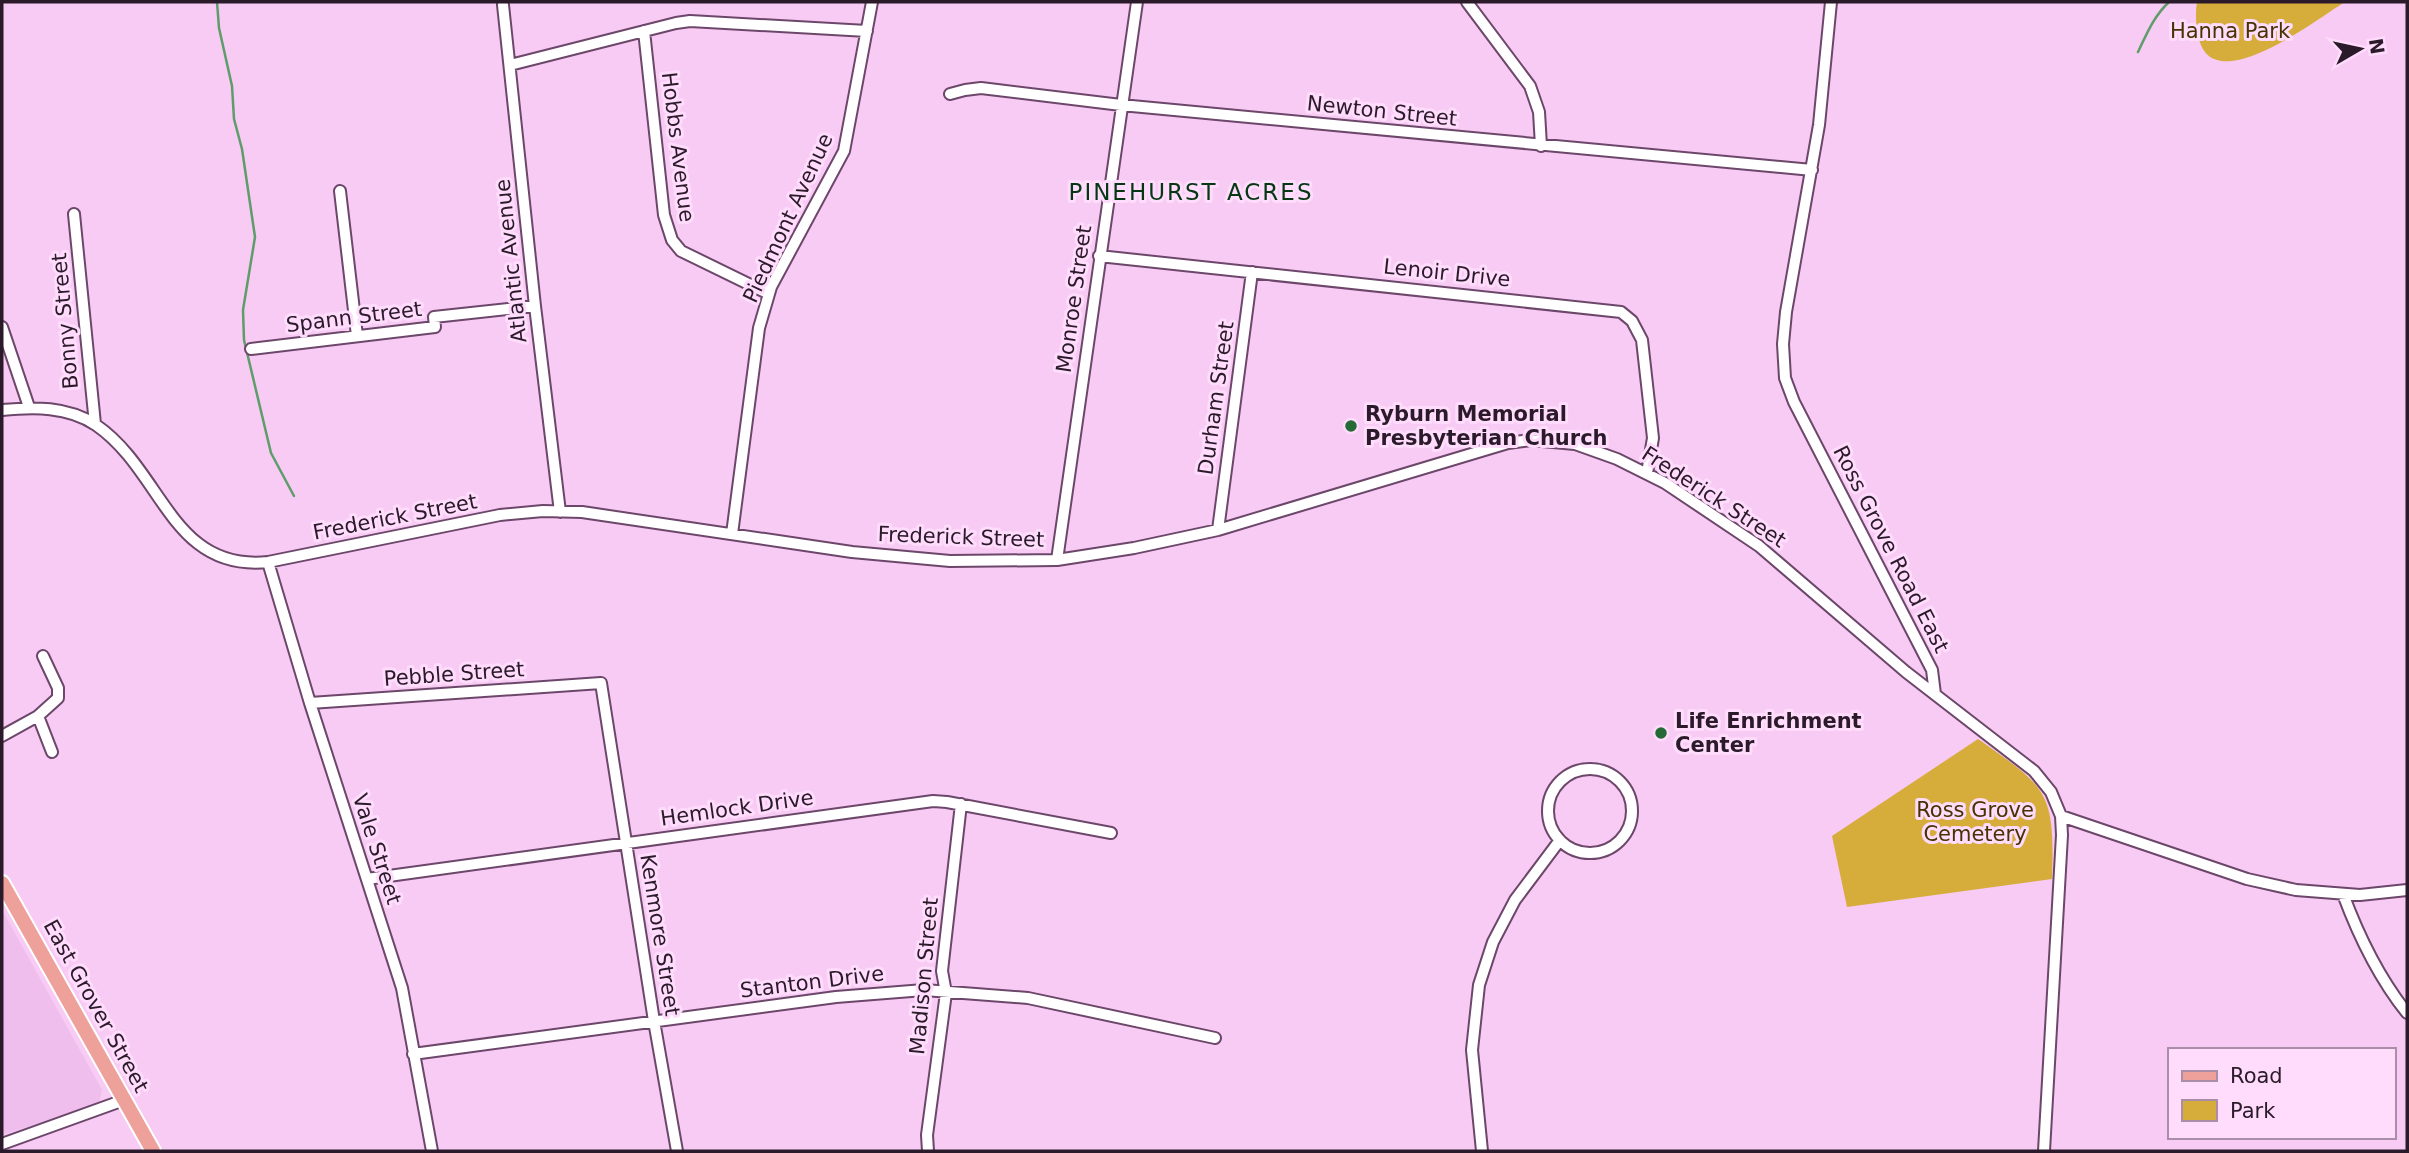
<svg xmlns="http://www.w3.org/2000/svg" width="2409" height="1153" font-family="'DejaVu Sans',sans-serif">
	<style>
		.built { fill: #efbeec }
		.green { fill: #d6ad3b }
		.lines { fill: none; stroke-linecap: round; stroke-linejoin: round }
		.stream { stroke: #5e9c6a; stroke-width: 2.5 }
		.minor-casing { stroke: #6c476a; stroke-width: 14 }
		.major-casing { stroke: #fff; stroke-width: 18 }
		.minor { stroke: #fff; stroke-width: 10 }
		.major { stroke: #eea19a; stroke-width: 14 }
		.poi-dot { fill: #266a35; stroke: #ffdbfc; stroke-width: 2.5 }
		.labels { text-anchor: middle; dominant-baseline: central; stroke-width: 6; stroke-linejoin: round; paint-order: stroke }
		.park-label { font-size: 21px; fill: #453400; stroke: #ffdbfc }
		.street-label { font-size: 21px; fill: #2a1a2a; stroke: #ffdbfc }
		.poi-label { font-size: 21px; font-weight: bold; fill: #2a1a2a; stroke: #ffdbfc; text-anchor: start }
		.neighbourhood-label { font-size: 23px; letter-spacing: 2px; fill: #053713; stroke: #ffdbfc }
	</style>
	<rect width="100%" height="100%" fill="#f7cbf4"/>
	<path class="built" d="M 2,910 L 102,1090 L 99,1103 L 2,1135 Z"/>
	<path class="green" d="M 2197,2 L 2345,2 C 2318,18 2214,100 2199,39 C 2196,27 2195,14 2197,2 Z
		M 1978,739 C 2048,788 2055,792 2052,879 L 1847,907 L 1832,836 Z"/>
	<g class="lines">
		<path class="stream" d="M 217,2 L 219,28 L 232,86 L 234,119 L 242,149 L 255,237 L 243,310 L 244,340 L 271,453 L 294,496
			M 2138,52 C 2147,33 2154,16 2169,2"/>
		<defs>
			<path id="minor" d="M 1467,2 L 1530,86 L 1539,112 L 1541,146
				M 1831,2 L 1819,125 L 1786,312 L 1783,344 L 1785,378 L 1794,402 L 1932,670 L 1935,694
				M 503,5 L 535,306 L 560,512
				M 644,31 L 664,215 L 672,240 L 681,251 L 769,294
				M 510,65 L 676,23 L 690,21 L 867,31
				M 950,94 L 965,90 L 981,88 L 1121,105 L 1812,170
				M 340,191 L 357,336
				M 74,214 L 95,424
				M 1099,256 L 1621,312 L 1632,321 L 1642,340 L 1653,438 L 1647,473
				M 2,327 L 29,407
				M 251,349 L 435,327 L 434,317 L 535,306
				M 2,410 C 33,407 68,406 96,425 C 163,471 171,572 268,562 L 500,515 L 543,511 L 582,512 L 852,552 L 950,561 L 1057,560 L 1134,548 L 1218,530 L 1508,443 L 1531,440 L 1575,444 L 1617,459 L 1665,483 L 1759,546 L 1906,672 L 2034,771 L 2051,792 L 2061,816 L 2062,835 L 2044,1151
				M 1218,530 L 1252,272
				M 732,534 L 759,328 L 771,287 L 844,151 L 872,2
				M 1057,560 L 1137,2
				M 268,562 L 310,703 L 402,988 L 432,1151
				M 310,703 L 601,683 L 654,1021 L 677,1151
				M 38,716 L 52,752
				M 2,736 L 38,716 L 58,698 L 58,688 L 43,656
				M1548 811a42 42 0 1 1 84 0a42 42 0 1 1-84 0Z
				M 2061,816 L 2247,879 L 2296,890 L 2360,895 L 2407,890
				M 367,879 L 933,801 L 947,802 L 1111,833
				M 2343,894 C 2359,937 2379,978 2407,1013
				M 413,1054 L 836,997 L 924,990 L 1028,998 L 1215,1038
				M 2,1144 L 124,1100
				M 928,1151 L 927,1135 L 946,993 L 942,971 L 961,804
				M 1482,1151 L 1472,1050 L 1479,985 L 1493,942 L 1515,900 L 1560,840"/>
			<path id="major" d="M 2,883 L 153,1151"/>
		</defs>
		<use href="#minor" class="minor-casing"/>
		<use href="#major" class="major-casing"/>
		<use href="#minor" class="minor"/>
		<use href="#major" class="major"/>
	</g>
	<g class="poi-dot">
		<circle cx="1351" cy="426" r="7"/>
		<circle cx="1661" cy="733" r="7"/>
	</g>
	<g class="labels">
		<g class="park-label">
			<text x="2230" y="31">Hanna Park</text>
			<text x="1975" y="810">Ross Grove<tspan x="1975" dy="24">Cemetery</tspan></text>
		</g>
		<g class="street-label">
			<text transform="translate(1382 111) rotate(6)">Newton Street</text>
			<text transform="translate(678 147) rotate(83)">Hobbs Avenue</text>
			<text transform="translate(788 218) rotate(-65)">Piedmont Avenue</text>
			<text transform="translate(511 261) rotate(-96)">Atlantic Avenue</text>
			<text transform="translate(1447 273) rotate(6)">Lenoir Drive</text>
			<text transform="translate(1074 299) rotate(-82)">Monroe Street</text>
			<text transform="translate(354 317) rotate(-7)">Spann Street</text>
			<text transform="translate(65 321) rotate(-95)">Bonny Street</text>
			<text transform="translate(1216 398) rotate(-82)">Durham Street</text>
			<text transform="translate(1714 497) rotate(33)">Frederick Street</text>
			<text transform="translate(395 517) rotate(-11)">Frederick Street</text>
			<text transform="translate(961 537) rotate(2)">Frederick Street</text>
			<text transform="translate(1891 549) rotate(63)">Ross Grove Road East</text>
			<text transform="translate(454 674) rotate(-4)">Pebble Street</text>
			<text transform="translate(737 808) rotate(-8)">Hemlock Drive</text>
			<text transform="translate(377 849) rotate(72)">Vale Street</text>
			<text transform="translate(660 935) rotate(81)">Kenmore Street</text>
			<text transform="translate(924 976) rotate(-85)">Madison Street</text>
			<text transform="translate(812 982) rotate(-7)">Stanton Drive</text>
			<text transform="translate(96 1006) rotate(61)">East Grover Street</text>
		</g>
		<g class="poi-label">
			<text x="1365" y="414">Ryburn Memorial<tspan x="1365" dy="24">Presbyterian Church</tspan></text>
			<text x="1675" y="721">Life Enrichment<tspan x="1675" dy="24">Center</tspan></text>
		</g>
		<g class="neighbourhood-label">
			<text x="1191" y="192">PINEHURST ACRES</text>
		</g>
	</g>
	<rect width="2409" height="1153" fill="none" stroke="#2a1a2a" stroke-width="7"/>
	<rect x="2168" y="1048" width="228" height="91" fill="#ffdbfc" stroke="#aa8ea8" stroke-width="2"/>
	<rect x="2182" y="1071" width="35" height="10" fill="#eea19a" stroke="#aa8ea8" stroke-width="2"/>
	<text x="2230" y="1083" font-size="21" fill="#2a1a2a">Road</text>
	<rect x="2182" y="1100" width="35" height="21" fill="#d6ad3b" stroke="#aa8ea8" stroke-width="2"/>
	<text x="2230" y="1118" font-size="21" fill="#2a1a2a">Park</text>
	<g transform="translate(2360 49) rotate(81)" stroke="#ffdbfc" stroke-width="5" paint-order="stroke">
	<path d="M0-5L12 26L0 18L-12 26Z" fill="#2a1a2a"/>
	<text y="-10" font-size="19" font-weight="bold" text-anchor="middle" fill="#2a1a2a">N</text>
	</g>
</svg>
